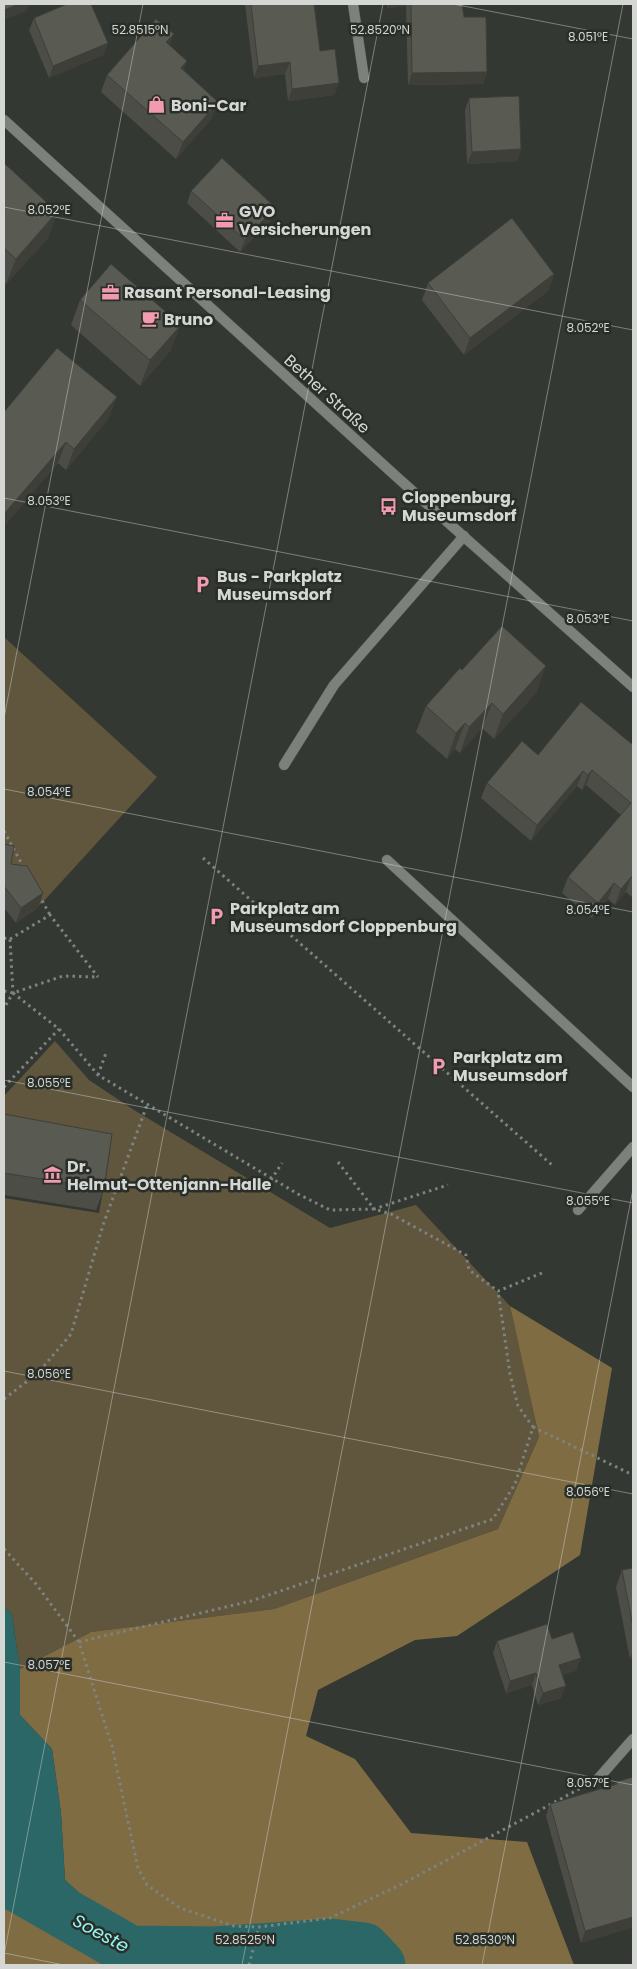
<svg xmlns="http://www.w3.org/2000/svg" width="637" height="1969" font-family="Poppins,sans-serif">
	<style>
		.green { fill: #60553d }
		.forest { fill: #7f6c43 }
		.water { fill: #2a6766 }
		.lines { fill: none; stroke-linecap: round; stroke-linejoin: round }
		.river { stroke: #2a6766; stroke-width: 51 }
		.service-casing { stroke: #525652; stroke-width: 11 }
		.minor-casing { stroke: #525652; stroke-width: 11 }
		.tertiary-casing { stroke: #525652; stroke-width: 11 }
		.path { stroke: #7f837f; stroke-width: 3; stroke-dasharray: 2.5 4; stroke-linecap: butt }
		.service { stroke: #7c827b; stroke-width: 10 }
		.minor { stroke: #7c827b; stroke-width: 10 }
		.tertiary { stroke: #7c827b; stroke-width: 10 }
		.wall { fill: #4d4d47 }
		.shaded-wall { fill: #3e3f39 }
		.building { fill: #595a52; stroke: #3e3f39 }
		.ticks { fill: none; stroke: #d4d7d4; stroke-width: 1; stroke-opacity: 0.45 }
		.labels { text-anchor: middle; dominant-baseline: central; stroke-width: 5; stroke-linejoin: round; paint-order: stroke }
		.poi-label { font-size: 16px; font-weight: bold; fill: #d4d7d4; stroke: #292e28; text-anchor: start }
		.street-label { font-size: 16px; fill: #d4d7d4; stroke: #292e28 }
		.water-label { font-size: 18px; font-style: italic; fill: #93f5f4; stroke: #292e28 }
		.ticks-label { font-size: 12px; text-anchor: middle; fill: #d4d7d4; stroke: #292e28; stroke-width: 5; stroke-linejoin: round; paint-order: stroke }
	</style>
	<rect width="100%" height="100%" fill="#333832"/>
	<path class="green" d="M 4,637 L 157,777 L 43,902 L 21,919 L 4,903 Z
		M 55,1041 L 89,1080 L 134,1110 L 330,1228 L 416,1205 L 510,1306 L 539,1437 L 498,1529 L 274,1609 L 91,1632 L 20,1669 L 12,1615 L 4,1606 L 4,1198 L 99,1213 L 110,1152 L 4,1133 L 4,1096 Z"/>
	<path class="forest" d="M 510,1306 L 612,1368 L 580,1555 L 457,1636 L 415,1640 L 318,1690 L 306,1736 L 355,1759 L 411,1833 L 527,1842 L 574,1965 L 4,1965 L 4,1900 L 67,1937 L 131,1940 L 65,1880 L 61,1813 L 52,1749 L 20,1715 L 20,1669 L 91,1632 L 274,1609 L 498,1529 L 539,1437 Z"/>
	<path class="water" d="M 4,1606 L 12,1615 L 20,1669 L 20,1715 L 52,1749 L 61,1813 L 65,1880 L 131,1940 L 130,1951 L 123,1958 L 67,1937 L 4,1900 Z"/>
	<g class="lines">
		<path class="river" d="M 4,1879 L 130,1951 L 215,1952 L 330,1944 L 364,1948 L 380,1965"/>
		<defs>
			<path id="service" d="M 284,765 L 334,685 L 464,536
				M 387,860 L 633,1087
				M 578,1210 L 633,1147
				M 597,1780 L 633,1739"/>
			<path id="minor" d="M 353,4 L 364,78"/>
			<path id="tertiary" d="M 4,120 L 399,479 L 633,687"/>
		</defs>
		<use href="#service" class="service-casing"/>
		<use href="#minor" class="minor-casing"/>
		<use href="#tertiary" class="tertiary-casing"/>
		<path class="path" d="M 4,831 L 24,868
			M 203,858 L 552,1165
			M 39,895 L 50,915
			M 4,938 L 10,939 L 13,993 L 4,1008
			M 10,939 L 50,915 L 98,977
			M 4,991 L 13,993 L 63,976 L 97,977
			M 13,993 L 59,1029 L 98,1075 L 298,1194 L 330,1210 L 374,1209 L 391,1214 L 466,1255 L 469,1270 L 498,1291 L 542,1273
			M 98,1075 L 106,1053
			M 4,1087 L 59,1029
			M 338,1162 L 374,1209 L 448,1185
			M 271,1180 L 282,1163
			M 4,1399 L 38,1373 L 71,1334 L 103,1225 L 147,1105
			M 533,1427 L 633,1475
			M 4,1549 L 36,1584 L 79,1642 L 112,1746 L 138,1868 L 147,1885 L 180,1908 L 234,1926 L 259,1927 L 330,1918 L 404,1883 L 581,1788
			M 79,1642 L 251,1601 L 493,1519 L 515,1484 L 533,1427 L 518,1406 L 510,1374 L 498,1291
			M 4,1964 L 6,1965
			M 249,1965 L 259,1927"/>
		<use href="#service" class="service"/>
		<use href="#minor" class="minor"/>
		<use href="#tertiary" class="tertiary"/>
	</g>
	<path class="wall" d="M 245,4 L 314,4 L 320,51 L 339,83 L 334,95 L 288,101 L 285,74 L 254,78 Z
		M 387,4 L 462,4 L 464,17 L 487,72 L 483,84 L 408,85 L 406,6 L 387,8 Z
		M 34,18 L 108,43 L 103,55 L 49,78 L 29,30 Z
		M 170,45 L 184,71 L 212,118 L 176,159 L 101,92 L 107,75 Z
		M 469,98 L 521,149 L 517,161 L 467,164 L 465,110 Z
		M 4,163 L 57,212 L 48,238 L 6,284 L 4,282 Z
		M 191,191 L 271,220 L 240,252 L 187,203 Z
		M 554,274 L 548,291 L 464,355 L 422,300 L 428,283 Z
		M 80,300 L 171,350 L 140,386 L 71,325 Z
		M 4,412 L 109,418 L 66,470 L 58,463 L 4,526 Z
		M 462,670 L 537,692 L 494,739 L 482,728 L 460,753 L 455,749 L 447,759 L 416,732 L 426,706 Z
		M 633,745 L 633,898 L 626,892 L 615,905 L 608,899 L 592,918 L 562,893 L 568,877 L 621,815 L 586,785 L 582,790 L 577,786 L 531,841 L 481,798 L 487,783 L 538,755 Z
		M 4,844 L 11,864 L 43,893 L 38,908 L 16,923 L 4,908 Z
		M 4,1114 L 104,1189 L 96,1210 L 4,1195 Z
		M 633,1568 L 633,1658 L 630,1659 L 616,1587 L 622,1570 Z
		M 552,1639 L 577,1670 L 562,1675 L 561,1698 L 538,1705 L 532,1685 L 506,1693 L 493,1653 L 497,1641 Z
		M 616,1782 L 633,1927 L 581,1943 L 546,1816 L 550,1804 L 615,1784 Z"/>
	<path class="shaded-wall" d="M 19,4 L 29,4 L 27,11 L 4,20 L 4,10 Z
		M 389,4 L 407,4 L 406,6 L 387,8 Z
		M 174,34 L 167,51 L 166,42 Z
		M 108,43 L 103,55 L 49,78 L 53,66 Z
		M 187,61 L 181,78 L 181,68 Z
		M 290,62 L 285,74 L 254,78 L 258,66 Z
		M 487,72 L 483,84 L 408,85 L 412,73 Z
		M 339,83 L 334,95 L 288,101 L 292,89 Z
		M 218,102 L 212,118 L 176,159 L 183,142 Z
		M 521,149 L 517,161 L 467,164 L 472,152 Z
		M 275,207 L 271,220 L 240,252 L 245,240 Z
		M 57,212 L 48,238 L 6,284 L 16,259 Z
		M 554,274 L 548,291 L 464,355 L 470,338 Z
		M 181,325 L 171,350 L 140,386 L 150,360 Z
		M 117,397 L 109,418 L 66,470 L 74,449 Z
		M 66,442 L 58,463 L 4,526 L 4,514 Z
		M 546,666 L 537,692 L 494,739 L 503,714 Z
		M 492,703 L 482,728 L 460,753 L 469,727 Z
		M 465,723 L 455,749 L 447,759 L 456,733 Z
		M 592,770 L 586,785 L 582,790 L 588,775 Z
		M 583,771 L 577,786 L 531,841 L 537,825 Z
		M 631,877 L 626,892 L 615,905 L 621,889 Z
		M 614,883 L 608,899 L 592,918 L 598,903 Z
		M 43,893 L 38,908 L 16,923 L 21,908 Z
		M 633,1650 L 633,1658 L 630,1659 Z
		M 581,1658 L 577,1670 L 555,1677 L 559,1665 Z
		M 536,1673 L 532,1685 L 506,1693 L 510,1681 Z
		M 566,1686 L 561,1698 L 538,1705 L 543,1693 Z
		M 633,1917 L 633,1927 L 581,1943 L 585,1931 Z"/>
	<path class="building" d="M 4,4 L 19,4 L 4,10 Z
		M 67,4 L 91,4 L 108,43 L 53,66 L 34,18 Z
		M 251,4 L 314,4 L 320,51 L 335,49 L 339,83 L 292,89 L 290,62 L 258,66 Z
		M 411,4 L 462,4 L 464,17 L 486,17 L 487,72 L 412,73 Z
		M 156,19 L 174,34 L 166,42 L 187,61 L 181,68 L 218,102 L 183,142 L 107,75 Z
		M 519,96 L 521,149 L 472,152 L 469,98 Z
		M 222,158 L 275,207 L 245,240 L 191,191 Z
		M 4,163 L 57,212 L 16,259 L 4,248 Z
		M 512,218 L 554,274 L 470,338 L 428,283 Z
		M 111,264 L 181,325 L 150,360 L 80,300 Z
		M 57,348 L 117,397 L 74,449 L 66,442 L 4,514 L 4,412 Z
		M 502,626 L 546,666 L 503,714 L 492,703 L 469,727 L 465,723 L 456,733 L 426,706 L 460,668 L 462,670 Z
		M 581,702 L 633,745 L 633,878 L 631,877 L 621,889 L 614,883 L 598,903 L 568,877 L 631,803 L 592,770 L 588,775 L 583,771 L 537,825 L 487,783 L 522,741 L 538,755 Z
		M 4,844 L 14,846 L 11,864 L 27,866 L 43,893 L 21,908 L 4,886 Z
		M 4,1114 L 112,1134 L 104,1189 L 4,1173 Z
		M 633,1568 L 633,1627 L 622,1570 Z
		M 547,1624 L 552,1639 L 573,1632 L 581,1658 L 559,1665 L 566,1686 L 543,1693 L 536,1673 L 510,1681 L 497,1641 Z
		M 633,1777 L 633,1917 L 585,1931 L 550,1804 L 617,1784 L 616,1782 Z"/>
	<path class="ticks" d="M 453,4 L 633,39M 4,207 L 633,330M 4,498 L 633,621M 4,718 L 143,4M 4,789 L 633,912M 4,1080 L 633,1203M 4,1371 L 633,1494M 4,1662 L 633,1785M 4,1953 L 64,1965M 4,1955 L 383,4M 242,1965 L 623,4M 482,1965 L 633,1189"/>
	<defs>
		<symbol id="shop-bare" viewBox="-9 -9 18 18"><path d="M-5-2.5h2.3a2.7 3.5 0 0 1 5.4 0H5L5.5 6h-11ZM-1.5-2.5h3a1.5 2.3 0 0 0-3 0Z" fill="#f29aaf" stroke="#292e28" stroke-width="2.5" paint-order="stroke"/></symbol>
		<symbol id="office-bare" viewBox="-9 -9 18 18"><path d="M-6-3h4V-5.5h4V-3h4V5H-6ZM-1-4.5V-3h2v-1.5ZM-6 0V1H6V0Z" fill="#f29aaf" stroke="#292e28" stroke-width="2.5" paint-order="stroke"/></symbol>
		<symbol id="cafe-bare" viewBox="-9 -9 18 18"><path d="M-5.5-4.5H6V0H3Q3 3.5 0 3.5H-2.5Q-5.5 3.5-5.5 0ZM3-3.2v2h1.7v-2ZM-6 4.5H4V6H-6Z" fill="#f29aaf" stroke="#292e28" stroke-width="2.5" paint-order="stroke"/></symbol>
		<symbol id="bus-bare" viewBox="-9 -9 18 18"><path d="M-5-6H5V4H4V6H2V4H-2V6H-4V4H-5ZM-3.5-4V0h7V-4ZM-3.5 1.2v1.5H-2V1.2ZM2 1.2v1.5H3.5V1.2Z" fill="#f29aaf" stroke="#292e28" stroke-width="2.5" paint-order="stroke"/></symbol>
		<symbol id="parking-bare" viewBox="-9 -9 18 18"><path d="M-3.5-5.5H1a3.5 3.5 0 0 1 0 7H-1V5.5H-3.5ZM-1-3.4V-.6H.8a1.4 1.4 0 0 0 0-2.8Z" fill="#f29aaf" stroke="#292e28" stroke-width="2.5" paint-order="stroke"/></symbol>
		<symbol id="museum-bare" viewBox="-9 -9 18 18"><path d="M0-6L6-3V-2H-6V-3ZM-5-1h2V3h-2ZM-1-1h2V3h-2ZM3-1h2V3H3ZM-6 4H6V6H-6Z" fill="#f29aaf" stroke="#292e28" stroke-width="2.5" paint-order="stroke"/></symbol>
	</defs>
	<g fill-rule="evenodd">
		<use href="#shop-bare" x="144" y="92" width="25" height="25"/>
		<use href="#office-bare" x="212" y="208" width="25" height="25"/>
		<use href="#office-bare" x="98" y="280" width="25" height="25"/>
		<use href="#cafe-bare" x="138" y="306" width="25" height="25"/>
		<use href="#bus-bare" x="376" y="494" width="25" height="25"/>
		<use href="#parking-bare" x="190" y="572" width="25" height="25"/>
		<use href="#parking-bare" x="204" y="904" width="25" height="25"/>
		<use href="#parking-bare" x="426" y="1054" width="25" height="25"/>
		<use href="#museum-bare" x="40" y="1162" width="25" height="25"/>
	</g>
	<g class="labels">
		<g class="poi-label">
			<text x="171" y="105">Boni-Car</text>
			<text x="239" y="211">GVO<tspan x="239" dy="18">Versicherungen</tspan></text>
			<text x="124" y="292">Rasant Personal-Leasing</text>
			<text x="164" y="319">Bruno</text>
			<text x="402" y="497">Cloppenburg,<tspan x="402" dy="18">Museumsdorf</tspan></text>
			<text x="217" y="576">Bus - Parkplatz<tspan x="217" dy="18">Museumsdorf</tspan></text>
			<text x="230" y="908">Parkplatz am<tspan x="230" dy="18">Museumsdorf Cloppenburg</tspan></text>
			<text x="453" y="1057">Parkplatz am<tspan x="453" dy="18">Museumsdorf</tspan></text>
			<text x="67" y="1166">Dr.<tspan x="67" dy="18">Helmut-Ottenjann-Halle</tspan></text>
		</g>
		<g class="street-label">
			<text transform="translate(327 394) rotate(42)">Bether Straße</text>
		</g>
		<g class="water-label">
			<text transform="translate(101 1933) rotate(28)">Soeste</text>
		</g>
	</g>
	<g class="ticks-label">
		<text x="140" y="34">52.8515°N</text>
		<text x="380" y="34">52.8520°N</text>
		<text x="588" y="41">8.051°E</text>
		<text x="49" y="214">8.052°E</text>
		<text x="588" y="332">8.052°E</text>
		<text x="49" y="505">8.053°E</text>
		<text x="588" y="623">8.053°E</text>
		<text x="49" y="796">8.054°E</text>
		<text x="588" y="914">8.054°E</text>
		<text x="49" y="1087">8.055°E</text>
		<text x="588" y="1205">8.055°E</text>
		<text x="49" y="1378">8.056°E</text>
		<text x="588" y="1496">8.056°E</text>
		<text x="49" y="1669">8.057°E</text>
		<text x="588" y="1787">8.057°E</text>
		<text x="245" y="1944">52.8525°N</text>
		<text x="485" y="1944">52.8530°N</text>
	</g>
	<rect width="637" height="1969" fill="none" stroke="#d4d7d4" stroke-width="10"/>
</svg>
